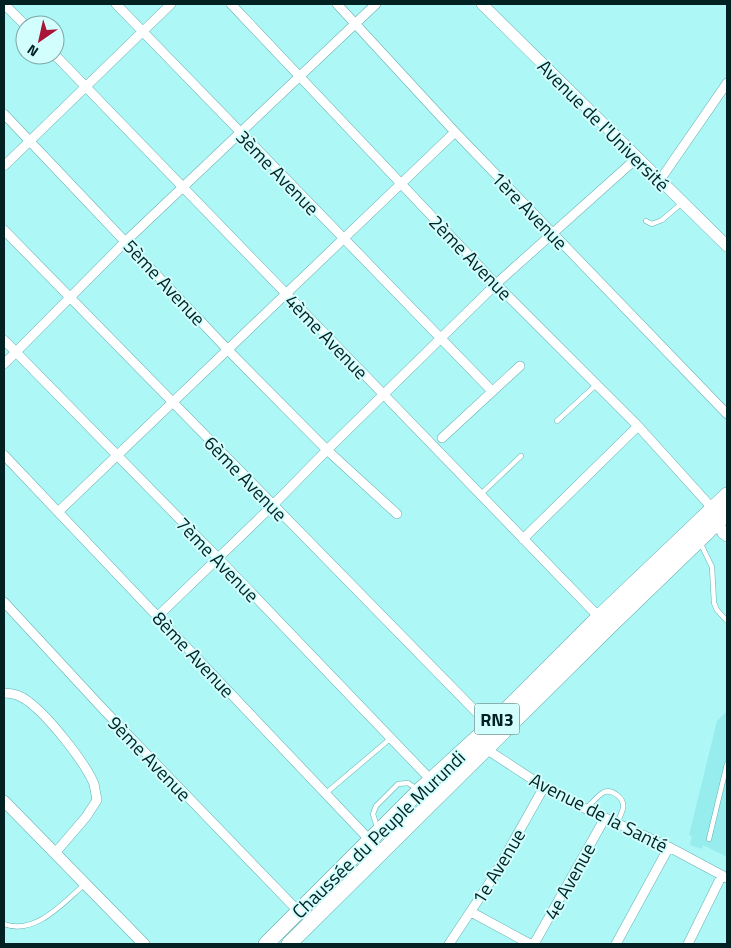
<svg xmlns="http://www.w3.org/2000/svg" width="731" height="948" font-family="'Titillium Web',sans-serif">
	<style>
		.built { fill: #97eded }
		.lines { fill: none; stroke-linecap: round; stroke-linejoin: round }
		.lane-casing { stroke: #68b0b1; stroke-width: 5.5 }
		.street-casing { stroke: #68b0b1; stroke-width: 10 }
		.secondary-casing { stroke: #68b0b1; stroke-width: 12 }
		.highway-casing { stroke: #68b0b1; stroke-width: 16 }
		.lane { stroke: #fff; stroke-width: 4.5 }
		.street { stroke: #fff; stroke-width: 9 }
		.secondary { stroke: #fff; stroke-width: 11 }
		.highway { stroke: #fff; stroke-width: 15 }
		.labels { text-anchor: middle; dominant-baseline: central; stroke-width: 4; stroke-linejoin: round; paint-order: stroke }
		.shield { fill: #d3fefe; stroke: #416364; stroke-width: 1 }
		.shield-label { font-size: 18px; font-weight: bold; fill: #022122 }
		.street-label { font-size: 19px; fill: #022122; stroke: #d3fefe }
	</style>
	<rect width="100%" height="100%" fill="#adf7f7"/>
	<path class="built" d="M 727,711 L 727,857 L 703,845 L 702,849 L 690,845 L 692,836 L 689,835 L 717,721 Z"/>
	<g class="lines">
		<defs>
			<path id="lane" d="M 646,221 L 652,224 L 662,220 L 682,203
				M 557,421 L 596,385
				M 480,495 L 521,456
				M 700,542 L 712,567 L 714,603 L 717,610 L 727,621
				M 326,793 L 391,738
				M 586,809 C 591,804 598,795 604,792 C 613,789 625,799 623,808 C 622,813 619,819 617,823
				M 377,827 L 373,814 L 376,806 L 398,784 L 408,783 L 417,789
				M 709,839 L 727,764
				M 4,924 C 35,936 64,902 85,884"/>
			<path id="street" d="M 4,4 L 25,25
				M 116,4 L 492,391
				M 231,4 L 496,284 L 638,426 L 713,509
				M 337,4 L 455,132 L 727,414
				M 55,55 L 599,617
				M 4,114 L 227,349 L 327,450 L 397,514
				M 4,166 L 171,4
				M 660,180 L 727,83
				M 4,230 L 490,726
				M 4,340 L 218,558 L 431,780
				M 4,364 L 126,241 L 376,4
				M 442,438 L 520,366
				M 4,455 L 382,853
				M 58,512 L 455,132
				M 523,539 L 638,426
				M 4,602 L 104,710 L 299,912
				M 158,616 L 272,506 L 327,450 L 496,284 L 638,157
				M 4,693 C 13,693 22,696 29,702 C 48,716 85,762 94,784 C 95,789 96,795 97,800 L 86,817 L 55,853
				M 483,747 L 544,787 L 586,809 L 669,847 L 727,878
				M 471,912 L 530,944
				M 449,944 L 494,876 L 544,787
				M 534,944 L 605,818
				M 616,944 L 669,847
				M 688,944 L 722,875"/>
			<path id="secondary" d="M 482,4 L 727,246
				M 715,516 L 723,533 L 727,536
				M 4,801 L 144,944"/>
			<path id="highway" d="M 266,944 L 420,790 L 490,726 L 599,617 L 727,495
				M 289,944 L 609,627 L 727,513"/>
		</defs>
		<use href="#lane" class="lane-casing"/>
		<use href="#street" class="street-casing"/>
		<use href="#secondary" class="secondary-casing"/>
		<use href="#highway" class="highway-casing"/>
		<use href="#lane" class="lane"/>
		<use href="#street" class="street"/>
		<use href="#secondary" class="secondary"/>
		<use href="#highway" class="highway"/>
	</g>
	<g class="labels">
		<rect class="shield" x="474.5" y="703.5" width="45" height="31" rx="4"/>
		<g class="shield-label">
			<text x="497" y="719">RN3</text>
		</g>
		<g class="street-label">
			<text transform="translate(604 125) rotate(45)">Avenue de l'Université</text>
			<text transform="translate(278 172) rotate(46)">3ème Avenue</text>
			<text transform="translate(530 210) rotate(46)">1ère Avenue</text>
			<text transform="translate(471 257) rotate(46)">2ème Avenue</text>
			<text transform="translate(165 282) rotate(47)">5ème Avenue</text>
			<text transform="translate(327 336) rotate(46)">4ème Avenue</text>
			<text transform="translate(246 478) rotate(46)">6ème Avenue</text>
			<text transform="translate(218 559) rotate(46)">7ème Avenue</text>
			<text transform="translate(194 654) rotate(47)">8ème Avenue</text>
			<text transform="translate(150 758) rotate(46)">9ème Avenue</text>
			<text transform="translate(599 812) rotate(27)">Avenue de la Santé</text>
			<text transform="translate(378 834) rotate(-44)">Chaussée du Peuple Murundi</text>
			<text transform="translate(498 866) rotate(-59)">1e Avenue</text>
			<text transform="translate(569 881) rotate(-61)">4e Avenue</text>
		</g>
	</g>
	<rect width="731" height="948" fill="none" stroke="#022122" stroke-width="10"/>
	<g transform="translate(40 40) rotate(214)"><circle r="24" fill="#d3fefe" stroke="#7fa6a6"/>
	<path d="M0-4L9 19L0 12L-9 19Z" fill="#aa1437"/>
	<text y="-8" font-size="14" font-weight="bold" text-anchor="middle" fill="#022122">N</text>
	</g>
</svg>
